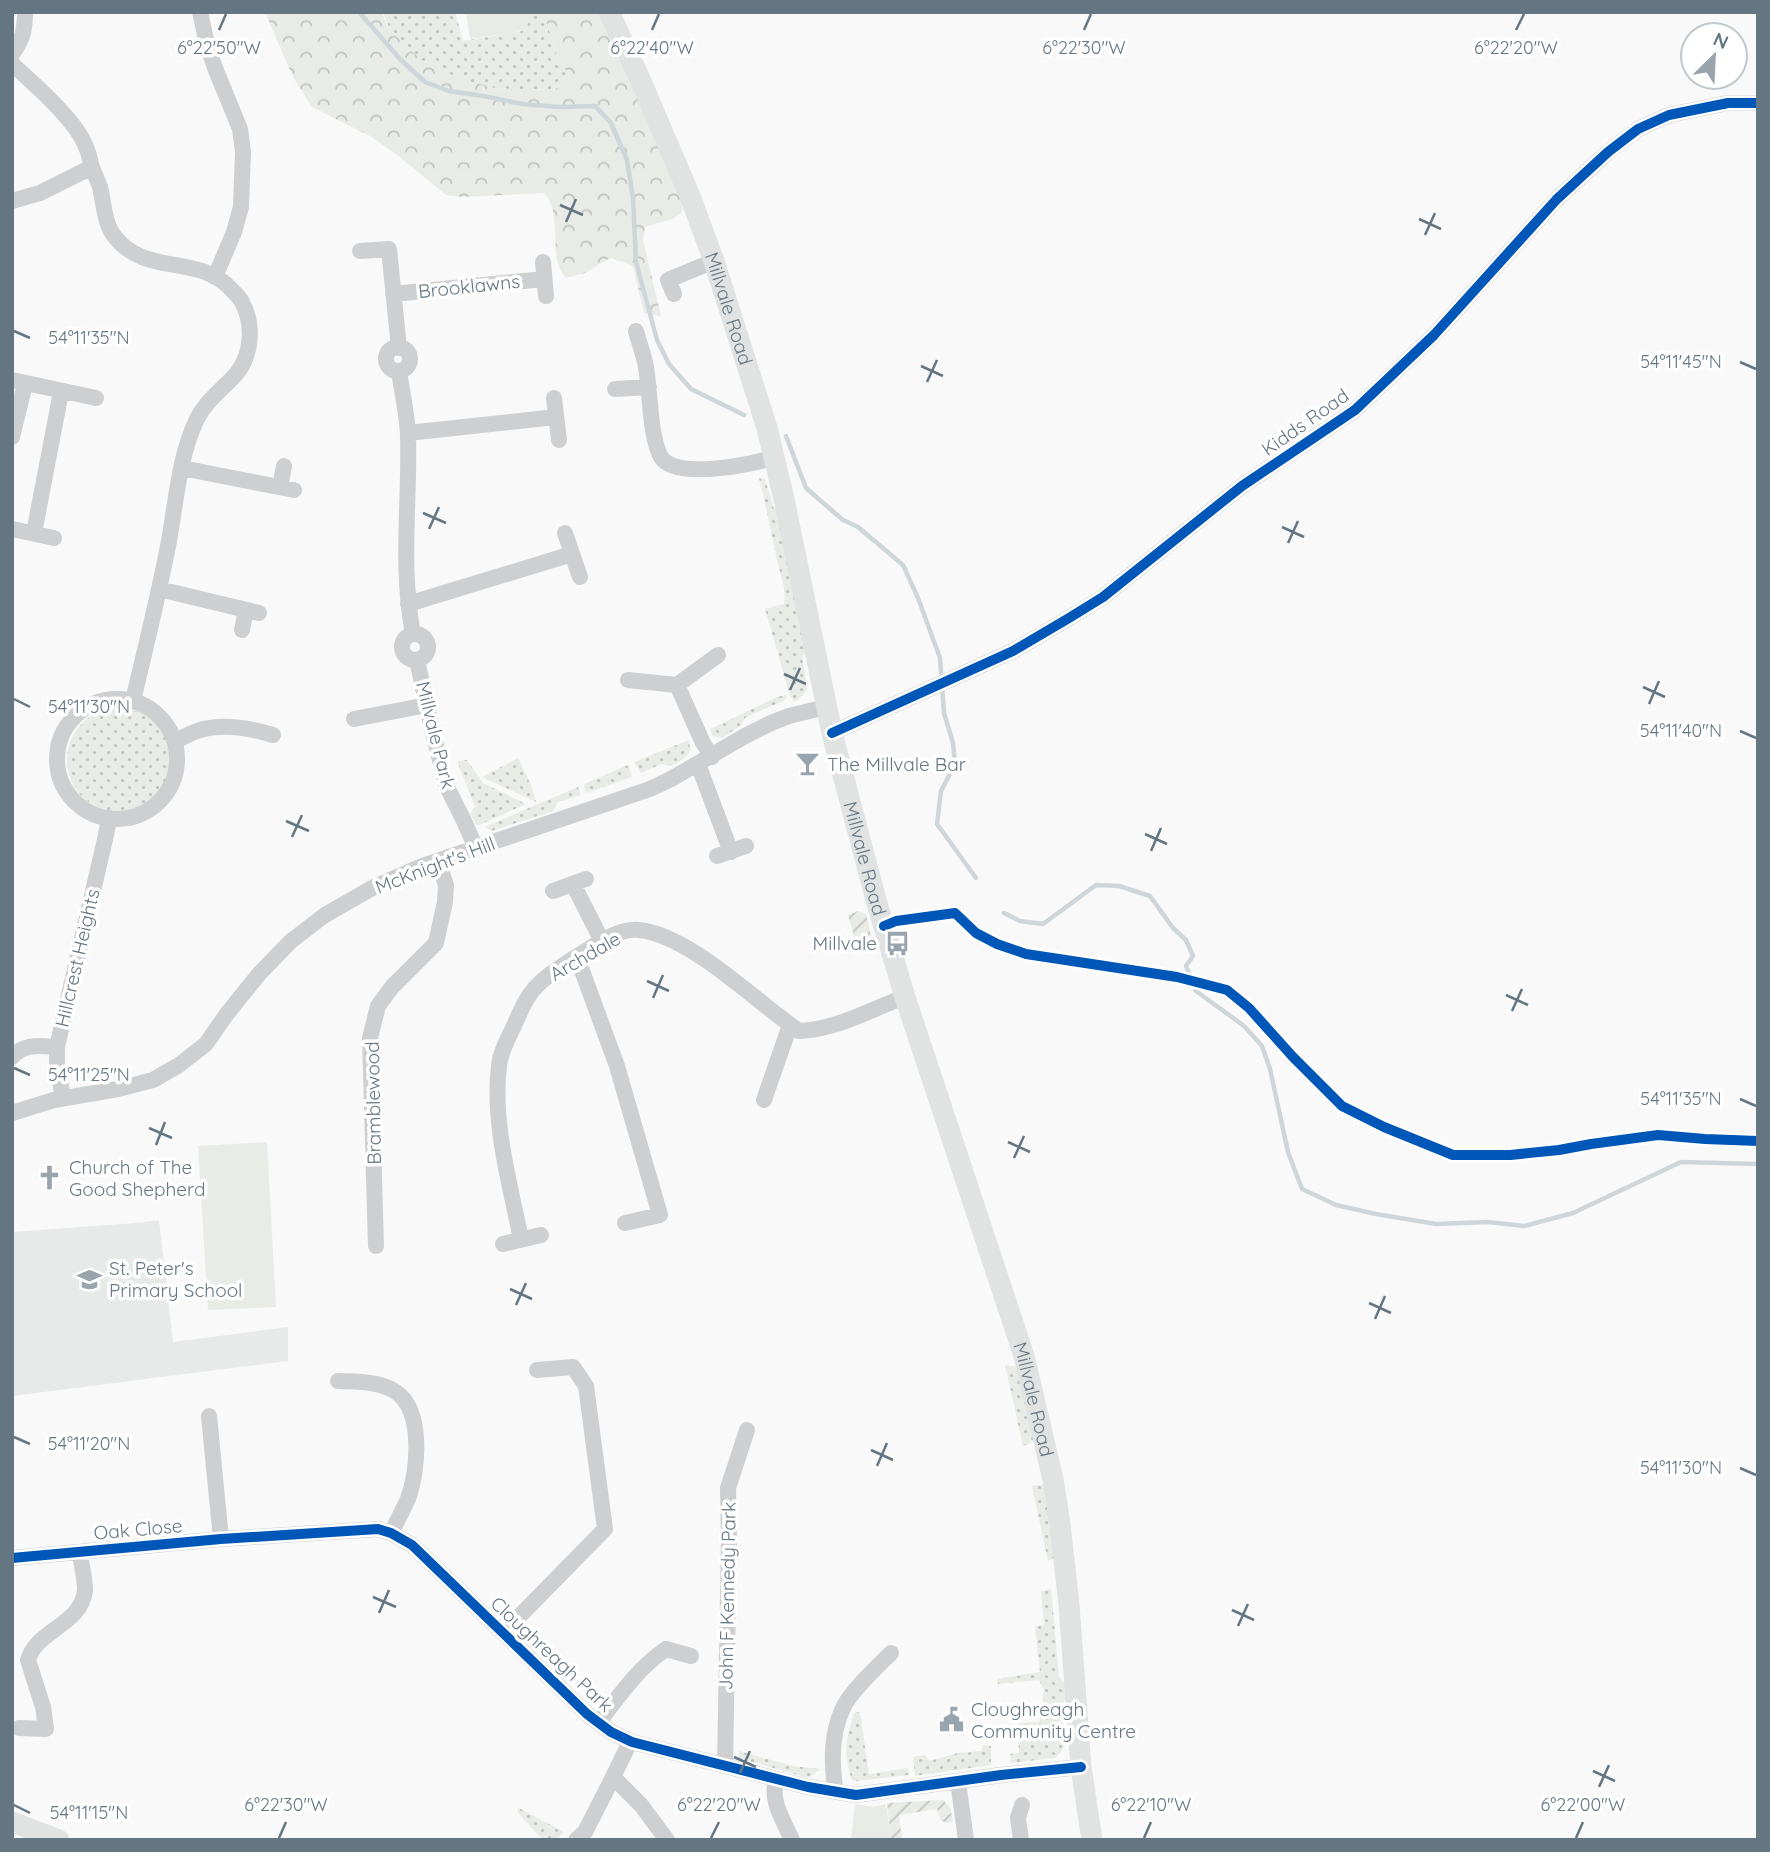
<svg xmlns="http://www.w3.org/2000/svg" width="1770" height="1852" font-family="Quicksand,sans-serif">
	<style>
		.built { fill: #e8e9e9 }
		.grass { fill: url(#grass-dots) }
		.forest { fill: url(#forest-crowns) }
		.park { fill: #e8ebe6 }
		.garden { fill: url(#garden-furrows) }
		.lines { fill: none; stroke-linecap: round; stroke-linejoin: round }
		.stream { stroke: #ced6d9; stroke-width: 4.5 }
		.minor { stroke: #cecfd0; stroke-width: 16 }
		.major { stroke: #e1e2e2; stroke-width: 21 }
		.cycleway-casing { stroke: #fff; stroke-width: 15 }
		.cycleway { stroke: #0057b8; stroke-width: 10 }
		.ticks { fill: none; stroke: #657683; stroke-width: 2.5 }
		.labels { text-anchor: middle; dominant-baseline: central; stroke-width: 7; stroke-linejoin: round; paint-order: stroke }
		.street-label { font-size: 19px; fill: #657683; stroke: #fff }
		.poi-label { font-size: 19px; fill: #657683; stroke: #fff; text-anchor: start }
		.ticks-label { font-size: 18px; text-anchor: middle; fill: #657683; stroke: #fff; stroke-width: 7; stroke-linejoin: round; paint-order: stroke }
	</style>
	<defs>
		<pattern id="grass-dots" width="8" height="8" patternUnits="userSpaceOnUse" patternTransform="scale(1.75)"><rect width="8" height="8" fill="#e8ebe6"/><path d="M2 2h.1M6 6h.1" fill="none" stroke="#c0c3c0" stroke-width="1.8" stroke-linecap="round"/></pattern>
		<pattern id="forest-crowns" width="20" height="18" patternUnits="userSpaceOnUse" patternTransform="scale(1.75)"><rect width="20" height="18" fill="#e8ebe6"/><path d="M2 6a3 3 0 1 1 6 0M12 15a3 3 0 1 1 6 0" fill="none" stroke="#c0c3c0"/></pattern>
		<pattern id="garden-furrows" width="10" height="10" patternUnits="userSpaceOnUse" patternTransform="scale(1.75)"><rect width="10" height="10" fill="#e8ebe6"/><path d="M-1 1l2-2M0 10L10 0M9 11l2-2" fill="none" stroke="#c0c3c0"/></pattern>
	</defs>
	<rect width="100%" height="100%" fill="#f9f9f9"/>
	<path class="built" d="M 159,1220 L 173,1342 L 288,1327 L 288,1361 L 12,1396 L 12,1232 L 136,1223 Z"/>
	<path class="grass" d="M 383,12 L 455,12 L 463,41 L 528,30 L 526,12 L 546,12 L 545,17 L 556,53 L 570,78 L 554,89 L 528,90 L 495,88 L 466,82 L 421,60 L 390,30 Z
		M 759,478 L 765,479 L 774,509 L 779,510 L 806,654 L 802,655 L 807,690 L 798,700 L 794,701 L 790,696 L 765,609 L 784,604 C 787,589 780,574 777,560 C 771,532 766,505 759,478 Z
		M 786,695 L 787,698 L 783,701 L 746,717 L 740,726 L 722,738 L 712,736 L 710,729 L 777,697 Z
		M67 760a52 52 0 1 1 104 0a52 52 0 1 1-104 0Z
		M 689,740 C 692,757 686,757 672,766 L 661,764 L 641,773 L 634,762 Z
		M 518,758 L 531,785 L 536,802 L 482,777 Z
		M 467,760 L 483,783 L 526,804 L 477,826 L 470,814 L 475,807 L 457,761 Z
		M 628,765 L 632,777 L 586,793 L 584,784 Z
		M 578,787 L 581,795 L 558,802 L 553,811 L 492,831 L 485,827 Z
		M 1005,1365 L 1019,1367 L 1036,1440 L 1023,1446 Z
		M 1046,1484 L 1056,1557 L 1048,1561 L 1032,1486 Z
		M 1051,1589 L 1059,1677 L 1065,1683 L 1067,1698 L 1061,1704 L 1065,1744 L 1061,1752 L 1055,1758 L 1011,1763 L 1010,1754 L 1019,1753 L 1018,1723 L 1039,1722 L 1044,1690 L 1039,1680 L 998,1684 L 997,1679 L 1040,1672 L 1035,1626 L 1044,1625 L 1041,1591 Z
		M 860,1712 L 869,1774 L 908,1768 L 909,1775 L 857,1781 L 852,1780 C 843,1755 846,1738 854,1713 Z
		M 982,1745 L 991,1746 L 991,1765 L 915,1776 L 913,1757 L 925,1755 L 929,1761 L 958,1753 L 982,1751 Z
		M 739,1751 L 793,1766 L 820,1769 L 811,1776 L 805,1777 L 738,1758 Z
		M 517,1807 L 564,1832 L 556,1840 L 543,1840 L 518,1813 Z"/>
	<path class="forest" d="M 265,12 L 381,12 L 390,30 L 420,59 L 460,79 L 495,88 L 528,90 L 555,89 L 570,78 L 556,53 L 545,17 L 546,12 L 598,12 L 640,100 L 682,203 L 682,212 L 672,219 L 645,227 L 643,240 L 661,316 L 644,313 L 633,267 L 626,263 L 610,258 L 585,273 L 566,278 C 564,275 561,272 560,269 C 551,249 561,209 544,193 L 462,197 L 446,195 L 396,154 L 370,136 L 312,107 L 293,77 Z"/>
	<path class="park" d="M 466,12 L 526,12 L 528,30 L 470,39 Z
		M 267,1142 L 276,1307 L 208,1310 L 198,1146 Z
		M 855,1804 L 873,1807 L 886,1804 L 891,1840 L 851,1840 Z"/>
	<path class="garden" d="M 858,911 L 866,914 L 874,948 L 859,953 L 848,915 Z
		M 944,1800 L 946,1804 L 950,1807 L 953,1822 L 946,1823 L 941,1820 L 937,1809 L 899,1815 L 902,1839 L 891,1840 L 887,1803 Z"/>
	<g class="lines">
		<path class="stream" d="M 359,12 L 400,59 L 425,82 L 449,91 L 483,96 L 522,104 L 559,107 L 595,106 L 611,123 L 627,160 L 633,198 L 636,262 L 657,340 L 669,364 L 691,389 L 744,415
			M 786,436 L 806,488 L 843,520 L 858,527 L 903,565 L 918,598 L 940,658 L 944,713 L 953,743 L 955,764 L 941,791 L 937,824 L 976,878
			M 1004,913 L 1020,921 L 1043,924 L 1096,885 L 1119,886 L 1150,896 L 1173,928 L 1186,940 L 1193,956 L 1186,966 L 1196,991 L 1244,1026 L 1262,1046 L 1270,1069 L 1288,1152 L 1302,1189 L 1336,1205 L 1376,1214 L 1436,1224 L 1488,1222 L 1524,1226 L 1573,1213 L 1681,1162 L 1758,1164"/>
		<path class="minor" d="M 200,12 L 207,44 L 215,68 L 240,129 L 243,152 L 241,207 L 234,232 L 215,277
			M 12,54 C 23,40 25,29 25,12
			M 12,64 C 34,84 76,120 86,147 C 89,153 90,161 92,167 C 94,174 98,180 100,187 C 104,203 104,224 115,237 C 146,277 199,253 232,290 C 236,294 240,298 242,302 C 254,324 252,354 237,373 C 223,389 205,401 196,421 C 178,460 176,505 168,546 C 158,598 145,649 133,701
			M 12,201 L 40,193 L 92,167
			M 360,251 L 389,249 L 399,348
			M 543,262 L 546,296
			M 393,294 L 544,279
			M 674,294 L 668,280 L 714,261
			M 636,331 C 639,343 644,355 646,367 C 650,390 650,439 661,457 C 674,480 753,465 774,457
			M386 359a12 12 0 1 1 24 0a12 12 0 1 1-24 0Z
			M 399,371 C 402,392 407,414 408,435 C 410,503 400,565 413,634
			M 12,380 L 96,398
			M 615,389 L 649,387
			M 554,398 L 559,440
			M 408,433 L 556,417
			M 12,437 L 25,384
			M 182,468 L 294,490
			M 280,487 L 284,466
			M 12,529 L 54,538
			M 34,533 L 61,392
			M 565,533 L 580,577
			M 159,589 L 259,613
			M 408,604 L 572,554
			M 242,630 L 246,610
			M402 647a13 13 0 1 1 26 0a13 13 0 1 1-26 0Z
			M 417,660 L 432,729 L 447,787 L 464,821 L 476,848
			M 628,680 L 677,685 L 718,655
			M 677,685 L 703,743 L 712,757
			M57 759a60 60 0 1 1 120 0a60 60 0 1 1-120 0Z
			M 354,719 L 427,705
			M 832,733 L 1013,651 L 1069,618 L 1103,597 L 1242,486 L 1355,410 L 1434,335 L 1557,199 L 1608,152 L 1638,129 L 1669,115 L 1728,103 L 1758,103
			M 175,741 C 183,738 192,732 200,730 C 224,723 250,728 273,735
			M 698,764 L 731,852
			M 717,856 L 746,846
			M 573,884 L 602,941
			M 553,891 L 586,879
			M 577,957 L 617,1066 L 660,1215 L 625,1223
			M 12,1057 C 24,1043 41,1046 57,1047
			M 63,1098 L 57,1064 L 57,1047 L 106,835 L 109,818
			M 764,1100 L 790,1025
			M 12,1113 L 54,1100 L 118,1089 L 153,1080 L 179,1065 L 206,1044 L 226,1015 L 259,974 L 291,941 L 325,915 L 374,887 L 422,866 L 650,789 L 671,779 L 745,736 L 771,723 L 789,716 L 826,707
			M 521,1239 C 510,1184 492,1122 499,1066 C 500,1053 508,1038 514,1026 C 519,1014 525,999 534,989 C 546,975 561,967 576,957 C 595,946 616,928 639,930 C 690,935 756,1002 799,1031 C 836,1030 871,1009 905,997
			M 503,1244 L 541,1235
			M 376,1246 L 370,1038 L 378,1006 L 392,987 L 436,943 L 445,902 L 446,885 L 438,861
			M 338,1381 C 357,1382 380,1381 396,1392 C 424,1411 418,1471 408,1499 C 403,1510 397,1521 391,1533
			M 209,1416 L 221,1539
			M 12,1558 L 221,1539 L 378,1529 L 391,1533 L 412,1545 L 587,1714 L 611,1732 L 632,1742 L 808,1787 L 856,1795 L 1001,1775 L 1081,1767
			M 503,1633 L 605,1529 L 586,1386 L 573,1367 L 537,1370
			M 599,1722 C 619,1696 638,1668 666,1649 L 691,1656
			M 19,1728 L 46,1729 L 43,1707 L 28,1660 C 36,1630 82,1625 85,1590 C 85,1578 81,1564 80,1552
			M 632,1742 L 628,1746 L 613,1777 L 641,1805 L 667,1840
			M 725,1765 L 729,1539 L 728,1488 L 747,1430
			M 776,1779 C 770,1802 783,1819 792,1840
			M 958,1782 L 966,1840
			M 836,1792 C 831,1764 831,1732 844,1706 C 852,1690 878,1666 891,1653
			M 576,1840 L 585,1832 L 613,1777
			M 1021,1840 L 1018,1818 L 1022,1805"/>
		<g class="major">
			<path id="s1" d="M 609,12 L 640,79 L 690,196 L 714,261 L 767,428 L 784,499 L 832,733 L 876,900 L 905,997 L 1024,1356 L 1053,1479 L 1060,1524 L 1069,1605 L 1081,1767 L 1092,1840"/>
			<path d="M 12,1822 L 59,1840"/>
		</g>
		<defs>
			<path id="cycleway" d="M 832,733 L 1013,651 L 1069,618 L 1103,597 L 1242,486 L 1355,410 L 1434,335 L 1557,199 L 1608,152 L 1638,129 L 1669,115 L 1728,103 L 1758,103
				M 884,926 L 896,921 L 955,913 L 976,933 L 997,944 L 1026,954 L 1177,977 L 1227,990 L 1249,1008 L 1293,1057 L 1342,1106 L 1384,1127 L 1453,1155 L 1510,1155 L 1559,1150 L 1591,1144 L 1658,1135 L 1705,1139 L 1758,1141
				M 12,1558 L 221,1539 L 378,1529 L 391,1533 L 412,1545 L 587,1714 L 611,1732 L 632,1742 L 808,1787 L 856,1795 L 1001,1775 L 1081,1767"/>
		</defs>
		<use href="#cycleway" class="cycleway-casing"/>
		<use href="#cycleway" class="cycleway"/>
	</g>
	<path class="ticks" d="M 219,30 L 226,14M 652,30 L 659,14M 1084,30 L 1091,14M 1516,30 L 1524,14M 560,205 L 583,215M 1419,219 L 1441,229M 566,222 L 576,199M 1425,235 L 1435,213M 14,331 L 30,338M 1740,362 L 1756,369M 921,366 L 943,376M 927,382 L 937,360M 423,513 L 446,523M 1282,527 L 1304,537M 429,529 L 439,507M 1288,543 L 1298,521M 784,674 L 806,684M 1643,687 L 1665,697M 790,690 L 800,668M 14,699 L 30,707M 1649,704 L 1659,681M 1740,731 L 1756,738M 286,821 L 309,831M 1145,834 L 1167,844M 292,837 L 302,815M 1151,851 L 1161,828M 647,981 L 669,991M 1506,995 L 1528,1005M 653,998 L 663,975M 1512,1011 L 1522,989M 14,1068 L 30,1075M 1740,1099 L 1756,1106M 149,1128 L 172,1138M 1008,1142 L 1030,1152M 156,1145 L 165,1122M 1014,1158 L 1024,1136M 510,1289 L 532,1299M 1369,1303 L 1391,1313M 516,1305 L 526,1283M 1375,1319 L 1385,1296M 14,1437 L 30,1444M 871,1450 L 893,1460M 877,1466 L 887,1443M 1740,1468 L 1756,1475M 373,1597 L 396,1607M 1232,1610 L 1254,1620M 379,1613 L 389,1590M 1238,1626 L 1248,1604M 734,1757 L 756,1767M 1593,1771 L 1615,1781M 740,1773 L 750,1751M 1599,1787 L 1609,1765M 14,1805 L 30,1813M 279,1838 L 286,1822M 711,1838 L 719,1822M 1144,1838 L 1151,1822M 1576,1838 L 1583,1822"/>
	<defs>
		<symbol id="bar-bare" viewBox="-9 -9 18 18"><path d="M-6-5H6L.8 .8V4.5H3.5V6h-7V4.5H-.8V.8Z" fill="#99a4ac" stroke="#fff" stroke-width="2.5" paint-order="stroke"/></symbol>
		<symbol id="bus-bare" viewBox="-9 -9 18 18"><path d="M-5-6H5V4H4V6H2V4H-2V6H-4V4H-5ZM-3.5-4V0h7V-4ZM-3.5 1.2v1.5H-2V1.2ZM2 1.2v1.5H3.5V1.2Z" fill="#99a4ac" stroke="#fff" stroke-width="2.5" paint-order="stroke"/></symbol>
		<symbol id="church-bare" viewBox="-9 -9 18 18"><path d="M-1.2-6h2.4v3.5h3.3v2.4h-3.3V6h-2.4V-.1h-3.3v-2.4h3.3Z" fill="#99a4ac" stroke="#fff" stroke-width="2.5" paint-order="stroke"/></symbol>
		<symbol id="school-bare" viewBox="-9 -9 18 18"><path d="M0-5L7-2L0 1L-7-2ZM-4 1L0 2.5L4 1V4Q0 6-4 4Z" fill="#99a4ac" stroke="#fff" stroke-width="2.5" paint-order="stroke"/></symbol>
		<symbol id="civic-bare" viewBox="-9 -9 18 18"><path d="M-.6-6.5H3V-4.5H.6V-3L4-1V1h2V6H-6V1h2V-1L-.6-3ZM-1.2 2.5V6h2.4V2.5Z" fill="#99a4ac" stroke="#fff" stroke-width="2.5" paint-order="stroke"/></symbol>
	</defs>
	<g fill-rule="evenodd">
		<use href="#bar-bare" x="790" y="746" width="35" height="35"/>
		<use href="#bus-bare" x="880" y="926" width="35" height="35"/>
		<use href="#church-bare" x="32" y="1160" width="35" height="35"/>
		<use href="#school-bare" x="72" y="1262" width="35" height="35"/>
		<use href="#civic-bare" x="934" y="1702" width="35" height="35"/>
	</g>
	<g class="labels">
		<g class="street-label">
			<text transform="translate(469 286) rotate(-6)">Brooklawns</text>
			<text stroke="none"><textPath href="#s1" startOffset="320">Millvale Road</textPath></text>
			<text transform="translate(1305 422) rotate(-35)">Kidds Road</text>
			<text transform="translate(436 735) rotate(76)">Millvale Park</text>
			<text stroke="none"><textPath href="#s1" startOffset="887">Millvale Road</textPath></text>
			<text transform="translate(435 865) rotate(-21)">McKnight's Hill</text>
			<text transform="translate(585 956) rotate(-30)">Archdale</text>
			<text transform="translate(77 958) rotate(-77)">Hillcrest Heights</text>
			<text transform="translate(373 1103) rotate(-91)">Bramblewood</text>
			<text stroke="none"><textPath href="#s1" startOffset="1454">Millvale Road</textPath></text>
			<text transform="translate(138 1529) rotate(-5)">Oak Close</text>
			<text transform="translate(727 1596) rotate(-89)">John F Kennedy Park</text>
			<text transform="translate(552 1654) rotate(43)">Cloughreagh Park</text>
		</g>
		<g class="poi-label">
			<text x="827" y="764">The Millvale Bar</text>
			<text x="877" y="943" text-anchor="end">Millvale</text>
			<text x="69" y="1167">Church of The<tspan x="69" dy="22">Good Shepherd</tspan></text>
			<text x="109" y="1268">St. Peter's<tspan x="109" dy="22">Primary School</tspan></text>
			<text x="971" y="1709">Cloughreagh<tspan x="971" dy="22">Community Centre</tspan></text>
		</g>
	</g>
	<g class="ticks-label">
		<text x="219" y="54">6°22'50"W</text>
		<text x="652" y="54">6°22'40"W</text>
		<text x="1084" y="54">6°22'30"W</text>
		<text x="1516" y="54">6°22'20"W</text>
		<text x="89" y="344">54°11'35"N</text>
		<text x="1681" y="368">54°11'45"N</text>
		<text x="89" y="713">54°11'30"N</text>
		<text x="1681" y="737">54°11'40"N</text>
		<text x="89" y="1081">54°11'25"N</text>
		<text x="1681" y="1105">54°11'35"N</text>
		<text x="89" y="1450">54°11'20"N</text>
		<text x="1681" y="1474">54°11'30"N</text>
		<text x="286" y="1811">6°22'30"W</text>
		<text x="719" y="1811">6°22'20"W</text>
		<text x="1151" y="1811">6°22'10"W</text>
		<text x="1583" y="1811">6°22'00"W</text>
		<text x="89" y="1819">54°11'15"N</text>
	</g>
	<rect width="1770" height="1852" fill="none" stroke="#657683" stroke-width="28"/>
	<g transform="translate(1714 56) rotate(24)"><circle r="33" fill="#ffffff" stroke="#c1c8cd" stroke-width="2"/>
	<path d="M0-5L12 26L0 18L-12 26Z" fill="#99a4ac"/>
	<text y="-10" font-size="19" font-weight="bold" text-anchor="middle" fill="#657683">N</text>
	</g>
</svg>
